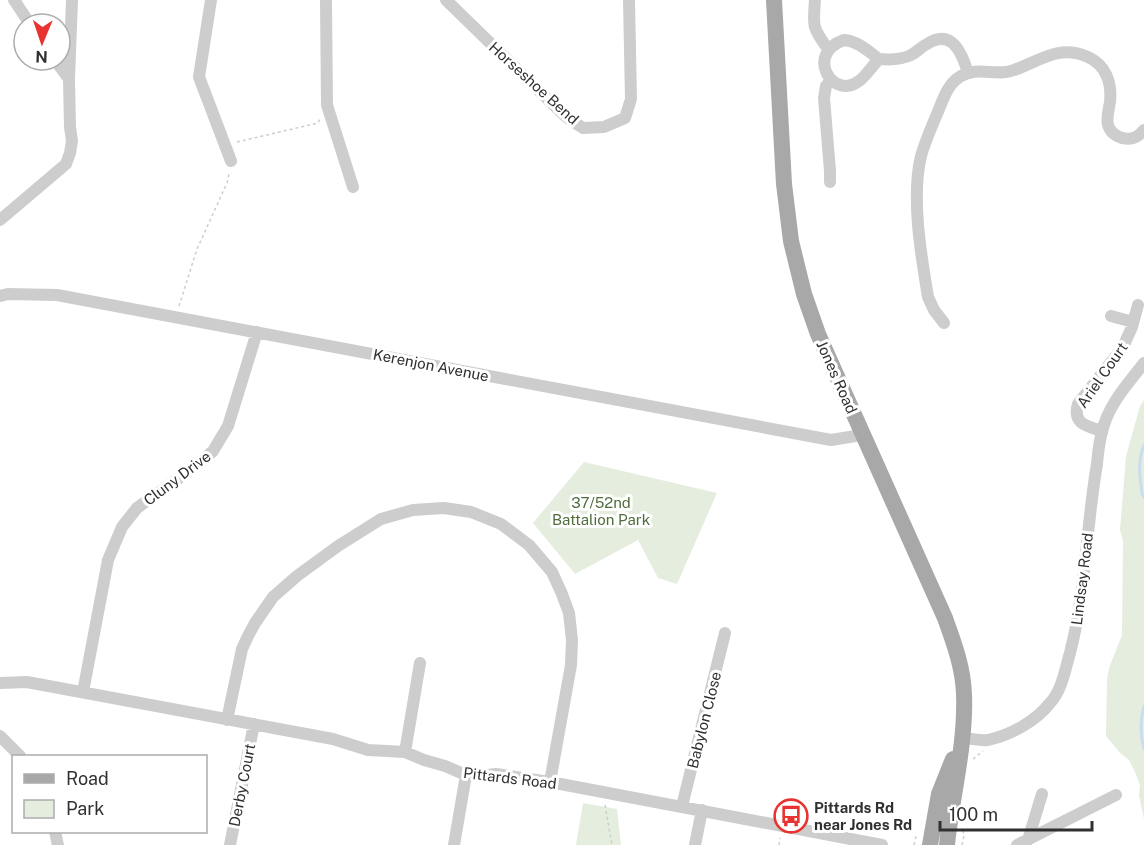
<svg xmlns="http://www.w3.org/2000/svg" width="1144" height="845" font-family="'Public Sans',sans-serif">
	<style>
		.green { fill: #e5edde }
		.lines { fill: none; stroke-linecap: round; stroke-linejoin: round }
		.stream { stroke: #cadced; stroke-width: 3 }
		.path { stroke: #cdcdcd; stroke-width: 1.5; stroke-dasharray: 3 3; stroke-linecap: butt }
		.minor { stroke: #cdcdcd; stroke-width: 12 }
		.major { stroke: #a8a8a8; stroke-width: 16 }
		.labels { text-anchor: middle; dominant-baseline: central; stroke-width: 6; stroke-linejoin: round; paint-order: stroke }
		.street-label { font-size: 15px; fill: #303030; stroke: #fff }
		.park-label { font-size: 15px; fill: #4f6d3c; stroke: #fff }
		.poi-label { font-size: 15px; font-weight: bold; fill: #303030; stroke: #fff; text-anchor: start }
	</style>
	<rect width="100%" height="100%" fill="#fff"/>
	<path class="green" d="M 1144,400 L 1144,819 L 1139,796 L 1140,785 L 1135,772 L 1129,760 L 1120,753 L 1106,736 L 1107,680 L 1109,668 L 1122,635 L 1123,541 L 1120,530 L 1126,456 L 1140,406 Z
		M 584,462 L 717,493 L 677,584 L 658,578 L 638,540 L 575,574 L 533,523 Z
		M 583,803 L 617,809 L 621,845 L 576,845 Z"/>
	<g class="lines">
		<path class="stream" d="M 1144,445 C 1137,462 1140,477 1142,494 L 1144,497
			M 1144,706 C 1140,720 1140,734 1144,749"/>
		<path class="path" d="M 237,142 L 318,123 L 320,119
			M 179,306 L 197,249 L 227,183 L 229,174
			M 973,759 L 983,751
			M 605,805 L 612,845
			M 779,845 L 780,838
			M 914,845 L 916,836 L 918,835
			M 962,845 L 964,835 L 963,831"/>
		<path class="minor" d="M 14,0 L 30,24
			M 211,0 L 199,77 L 231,161
			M 326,0 L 327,105 L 353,187
			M 446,0 L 565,116 L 583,128 L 604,127 L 625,118 L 631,99 L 629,0
			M 815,0 C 813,27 812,27 828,49
			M 844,40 C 858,41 868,51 879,59 C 873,65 865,77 859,81 C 833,101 804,54 844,40 Z
			M 879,59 C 890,60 901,60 911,55 C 917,52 921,47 927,44 C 952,28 962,53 968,73
			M 55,60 L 69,79
			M 830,182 L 830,171 L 824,98 L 826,86 L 831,80
			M 0,220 L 66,164 L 70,153 L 72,141 L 70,127 L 69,79 L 72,0
			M 0,296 L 8,294 L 57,295 L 831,440 L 862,435
			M 1111,316 L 1133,322
			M 944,323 L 934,310 L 928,297 C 921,255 911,197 921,156 C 925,142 931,128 937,114 C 943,100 947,84 961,76 C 978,66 997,77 1014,70 C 1040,61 1058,44 1088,57 C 1106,65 1112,83 1110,102 C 1109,109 1106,118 1108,125 C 1111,135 1123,141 1133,138 C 1138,137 1141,133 1144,130
			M 1102,431 C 1087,426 1072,424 1078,404 L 1123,347 L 1132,327 L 1138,305
			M 0,683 L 27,682 L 333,739 L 368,750 L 405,752 L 424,760 L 445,766 L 466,775 L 478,776 L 496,774 L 550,782 L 882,845
			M 83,692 L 108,560 L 122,527 L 137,508 L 196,466 L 213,451 L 228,426 L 257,332
			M 227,720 L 242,649 L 248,636 L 255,623 L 273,597 L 297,576 L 338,546 L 381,519 L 413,510 L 444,508 L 471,512 L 501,524 L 529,545 L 552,572 L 562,594 L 569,613 L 572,640 L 571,665 L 550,782
			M 0,736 L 20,756
			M 961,738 C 970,738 980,741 988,740 C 1011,735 1036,721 1050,703 C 1062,690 1065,670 1070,653 C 1086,591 1086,527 1097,464 C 1098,453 1099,442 1102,432 C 1108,405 1127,385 1144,363
			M 405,752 L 420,663
			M 682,806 L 725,633
			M 55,832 L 58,845
			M 1028,840 L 1042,794
			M 230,845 L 254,724
			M 454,845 L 466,775
			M 695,845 L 702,810
			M 1017,845 L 1116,795"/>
		<path class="major" d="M 774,0 L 784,184 L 791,241 L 804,294 L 818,334 L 945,618 C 954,643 963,667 964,694 C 966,745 952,795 947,845
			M 930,845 L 939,794 L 953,759"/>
	</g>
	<defs>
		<symbol id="bus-ring" viewBox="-11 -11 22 22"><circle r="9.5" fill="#fff" stroke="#e93330" stroke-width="1.5"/><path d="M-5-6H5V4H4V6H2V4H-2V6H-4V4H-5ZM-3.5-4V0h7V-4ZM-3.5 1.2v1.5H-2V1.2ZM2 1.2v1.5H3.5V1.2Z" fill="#e93330"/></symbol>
	</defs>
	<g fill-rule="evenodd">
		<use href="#bus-ring" x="772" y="797" width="38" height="38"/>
	</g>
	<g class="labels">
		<g class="street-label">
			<text transform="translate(534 83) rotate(42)">Horseshoe Bend</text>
			<text transform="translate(431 365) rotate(11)">Kerenjon Avenue</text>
			<text transform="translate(1102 375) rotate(-55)">Ariel Court</text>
			<text transform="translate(837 377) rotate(66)">Jones Road</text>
			<text transform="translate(177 478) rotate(-37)">Cluny Drive</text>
			<text transform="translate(1082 579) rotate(-83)">Lindsay Road</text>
			<text transform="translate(704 720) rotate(-76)">Babylon Close</text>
			<text transform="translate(510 778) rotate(7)">Pittards Road</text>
			<text transform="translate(242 785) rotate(-79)">Derby Court</text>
		</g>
		<g class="park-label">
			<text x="601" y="502">37/52nd<tspan x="601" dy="17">Battalion Park</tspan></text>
		</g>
		<g class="poi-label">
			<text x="814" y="807">Pittards Rd<tspan x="814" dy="17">near Jones Rd</tspan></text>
		</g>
	</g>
	<rect x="12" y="755" width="195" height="78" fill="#ffffff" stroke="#acacac" stroke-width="1.5"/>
	<rect x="24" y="774" width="30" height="9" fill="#a8a8a8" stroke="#acacac" stroke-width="1.5"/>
	<text x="66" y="785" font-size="18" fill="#303030">Road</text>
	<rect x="24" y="800" width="30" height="18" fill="#e5edde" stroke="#acacac" stroke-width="1.5"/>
	<text x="66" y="815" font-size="18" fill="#303030">Park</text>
	<g transform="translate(42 42) rotate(182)"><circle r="28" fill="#ffffff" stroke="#acacac" stroke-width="1.5"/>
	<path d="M0-4.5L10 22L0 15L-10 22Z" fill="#e93330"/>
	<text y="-9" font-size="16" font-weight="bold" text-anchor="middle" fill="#303030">N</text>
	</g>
	<path d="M940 821v9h152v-9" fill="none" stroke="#303030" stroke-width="3"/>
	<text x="949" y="821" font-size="18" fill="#303030" stroke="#ffffff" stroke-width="4.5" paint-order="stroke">100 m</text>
</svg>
